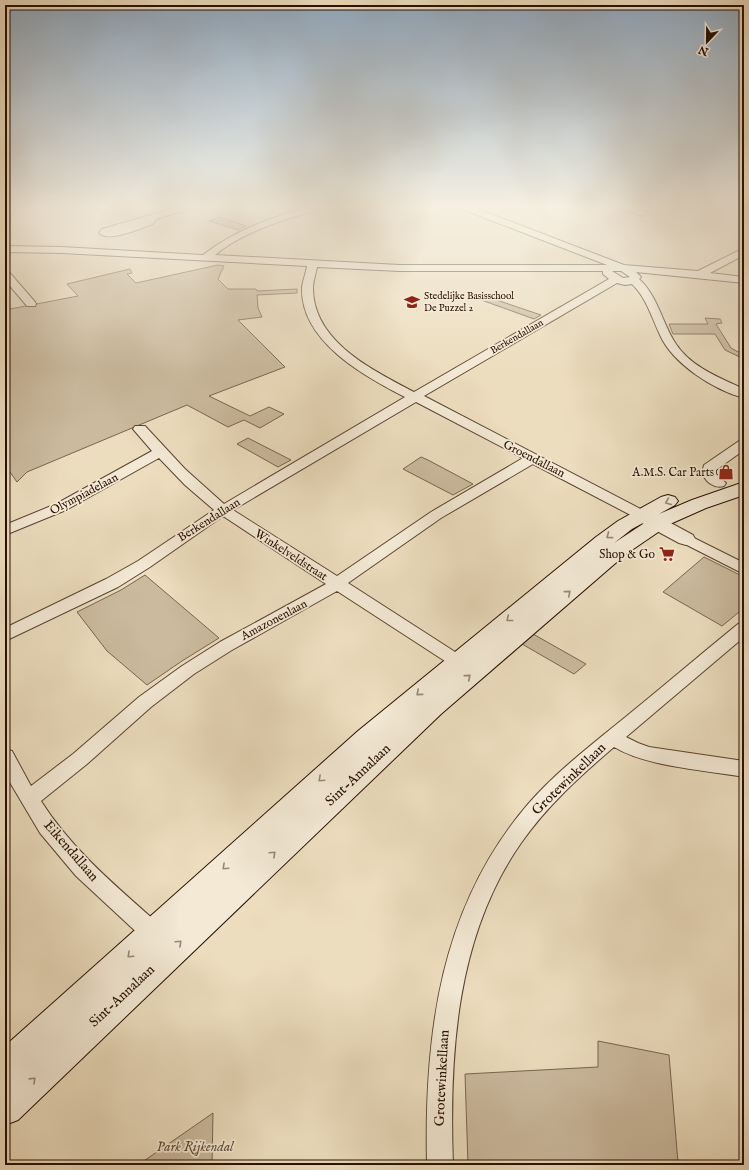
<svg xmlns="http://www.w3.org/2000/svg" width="749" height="1170" font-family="'IM FELL English',serif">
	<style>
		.green { fill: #cbba9e; stroke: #7a6450 }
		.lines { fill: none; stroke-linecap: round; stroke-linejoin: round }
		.minor-casing { stroke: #594230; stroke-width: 2 }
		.tertiary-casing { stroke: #594230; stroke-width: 2 }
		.secondary-casing { stroke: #280f01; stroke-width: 2 }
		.minor { fill: #f3e9d5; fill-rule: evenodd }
		.tertiary { fill: #f3e9d5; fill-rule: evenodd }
		.secondary { fill: #f3e9d5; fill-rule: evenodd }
		.oneway { stroke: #988776 }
		.labels { text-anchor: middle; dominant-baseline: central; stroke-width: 3.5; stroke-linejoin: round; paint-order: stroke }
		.far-poi-label { font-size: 10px; fill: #280f01; stroke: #f3e9d5; text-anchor: start }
		.far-street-label { font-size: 10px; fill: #280f01; stroke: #f3e9d5 }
		.street-label { font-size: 12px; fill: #280f01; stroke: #f3e9d5 }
		.poi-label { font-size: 12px; fill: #280f01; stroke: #f3e9d5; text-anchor: end }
		.near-street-label { font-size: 14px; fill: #280f01; stroke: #f3e9d5 }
		.near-park-label { font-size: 14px; font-style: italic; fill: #614b38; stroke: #f3e9d5 }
	</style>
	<rect width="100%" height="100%" fill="#ecddbe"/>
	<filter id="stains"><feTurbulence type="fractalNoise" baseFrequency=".005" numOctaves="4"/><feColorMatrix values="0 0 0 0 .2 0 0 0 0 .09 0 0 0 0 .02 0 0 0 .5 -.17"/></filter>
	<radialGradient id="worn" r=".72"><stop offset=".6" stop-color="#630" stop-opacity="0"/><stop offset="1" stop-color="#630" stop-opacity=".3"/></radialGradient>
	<path class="green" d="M 219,217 L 246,226 L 238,230 L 209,221 Z
		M 218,265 L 224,266 L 218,279 L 228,289 L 256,289 L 257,291 L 297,289 L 297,293 L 257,295 L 258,308 L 262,317 L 238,320 L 285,367 L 209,396 L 250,416 L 269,407 L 284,414 L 260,428 L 244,420 L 228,427 L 187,405 L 27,472 L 17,482 L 5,465 L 5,310 L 78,296 L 67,284 L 130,269 L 132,273 L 127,274 L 136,283 Z
		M 482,295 L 541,315 L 534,319 L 473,297 Z
		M 705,318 L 720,319 L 722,323 L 716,324 L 731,348 L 744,355 L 744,359 L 725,350 L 715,334 L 673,334 L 669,324 L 708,324 Z
		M 248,438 L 291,460 L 278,467 L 237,444 Z
		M 421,457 L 428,460 L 473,484 L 453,495 L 403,469 Z
		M 704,557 L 744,577 L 744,608 L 722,626 L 663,592 Z
		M 145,575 L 219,638 L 182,661 L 147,685 L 107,651 L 77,612 L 121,590 Z
		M 533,634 L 586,664 L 574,674 L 522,644 Z
		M 598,1041 L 669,1055 L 678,1162 L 709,1165 L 468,1165 L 465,1074 L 598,1067 Z
		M 213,1113 L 212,1165 L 138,1165 Z"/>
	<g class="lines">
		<defs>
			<path id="minor" d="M 9,206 L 18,206 L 8,219 L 5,220 L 5,211 Z
				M 182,206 L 195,206 L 194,208 L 156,219 L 153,224 C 141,228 109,243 99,233 L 102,229 Z
				M 311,206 L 325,206 L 324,208 C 286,219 246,230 215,255 L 399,265 L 607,265 L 459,208 L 458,206 L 470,206 L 624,265 L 698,271 L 744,248 L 744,255 L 710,273 L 744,277 L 744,283 L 636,272 L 641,277 L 639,279 C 658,296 662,323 676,344 C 691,367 720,378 744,389 L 744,398 C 714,390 673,364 660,335 C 652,318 646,297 632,284 L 625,285 L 617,283 L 424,396 L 654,516 L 656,519 L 654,522 L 649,523 L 644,522 L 533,464 L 441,518 L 348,583 L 463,657 L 466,661 L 463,665 L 457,667 L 451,665 L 337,591 L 232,650 L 194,674 L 151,707 L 87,764 L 41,801 C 72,850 118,888 161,926 L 164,933 L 161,940 L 153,943 L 145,940 L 76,876 L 40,833 L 5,774 L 5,749 L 12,751 L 31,786 L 73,754 L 139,697 L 182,666 L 220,642 L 326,584 L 223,516 L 150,567 L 118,587 L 5,641 L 5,628 L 106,579 L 138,561 L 214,510 L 185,485 L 159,458 L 66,510 L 5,535 L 5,525 L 56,504 L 152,451 L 133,429 L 135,426 L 145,426 L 185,469 L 224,504 L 405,397 C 364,376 300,341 302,287 C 303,280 306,273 307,266 L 61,253 L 5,252 L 5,246 L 61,247 L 203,255 C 235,230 273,217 311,206 ZM 317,267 L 399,271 L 603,271 L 603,274 L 609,279 L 414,392 C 373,370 313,342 313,288 C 313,281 316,273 317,267 ZM 612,271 L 621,271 L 630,277 L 623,278 ZM 416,402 L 523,458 L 431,512 L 337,576 L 233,510 Z
				M 620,206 L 632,206 L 648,213 L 643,216 L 640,215 L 621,208 Z
				M 728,206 L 739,206 L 744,209 L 744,215 Z
				M 5,271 L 9,272 L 35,302 L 36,304 L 35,306 L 27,306 L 5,280 Z
				M 744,440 L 744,450 L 716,470 L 716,474 L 726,483 L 724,486 C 714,489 706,482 702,473 L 704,465 L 739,441 Z
				M 686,534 L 744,563 L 744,574 L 681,542 L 678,539 L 681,536 Z
				M 744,622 L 744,637 L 626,737 L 638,743 L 649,747 L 744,761 L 744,777 C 705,770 647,767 614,747 C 580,776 547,806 521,843 C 456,936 449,1055 453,1165 L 427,1165 C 424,1034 440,906 529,803 C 558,770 594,743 628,715 C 665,685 701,654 738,624 Z"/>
			<path id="tertiary" d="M 649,513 L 656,515 L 693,535 L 695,539 L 693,543 L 686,545 L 679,543 L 642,523 L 640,519 L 642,515 Z"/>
			<path id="secondary" d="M 744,482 L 744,495 L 706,508 L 670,524 L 626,554 L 441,714 L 18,1120 L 5,1125 L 5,1046 L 358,731 L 596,537 L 618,521 L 661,497 L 668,495 L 675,497 L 678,501 L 675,505 L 659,514 L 692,500 ZM 652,518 L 614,543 L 632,529 Z"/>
		</defs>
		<use href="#minor" class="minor-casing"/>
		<use href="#tertiary" class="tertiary-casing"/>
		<use href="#secondary" class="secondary-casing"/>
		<use href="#minor" class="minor"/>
		<use href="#tertiary" class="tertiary"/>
		<use href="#secondary" class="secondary"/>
	</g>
	<defs><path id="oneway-chevron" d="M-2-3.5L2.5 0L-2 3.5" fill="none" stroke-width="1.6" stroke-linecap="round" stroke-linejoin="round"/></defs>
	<g class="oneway">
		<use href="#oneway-chevron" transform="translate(668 502) rotate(157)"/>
		<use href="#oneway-chevron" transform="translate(609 536) rotate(144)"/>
		<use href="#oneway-chevron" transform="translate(568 593) rotate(-40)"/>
		<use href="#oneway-chevron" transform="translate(509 619) rotate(141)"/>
		<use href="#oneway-chevron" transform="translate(468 677) rotate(-40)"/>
		<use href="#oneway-chevron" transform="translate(419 693) rotate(140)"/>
		<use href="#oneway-chevron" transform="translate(321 779) rotate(137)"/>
		<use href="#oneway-chevron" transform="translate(273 854) rotate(-43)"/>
		<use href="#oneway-chevron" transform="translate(225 867) rotate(137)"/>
		<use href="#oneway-chevron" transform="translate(179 943) rotate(-43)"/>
		<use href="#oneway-chevron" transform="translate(130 955) rotate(137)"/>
		<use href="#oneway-chevron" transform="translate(33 1080) rotate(-44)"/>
	</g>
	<linearGradient id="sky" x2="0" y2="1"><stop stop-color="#8fa8be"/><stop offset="0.56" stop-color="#f6f0e2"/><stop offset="1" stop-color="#f6f0e2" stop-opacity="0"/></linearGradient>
	<rect width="749" height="370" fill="url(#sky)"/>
	<defs>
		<symbol id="school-bare" viewBox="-9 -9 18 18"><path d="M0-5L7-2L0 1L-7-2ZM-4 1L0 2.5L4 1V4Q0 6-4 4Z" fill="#8f2418" stroke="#f3e9d5" stroke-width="2.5" paint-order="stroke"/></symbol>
		<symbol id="shop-bare" viewBox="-9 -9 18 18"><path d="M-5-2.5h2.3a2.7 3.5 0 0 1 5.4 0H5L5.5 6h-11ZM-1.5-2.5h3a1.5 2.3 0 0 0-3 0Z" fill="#8f2418" stroke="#f3e9d5" stroke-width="2.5" paint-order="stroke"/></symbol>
		<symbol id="supermarket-bare" viewBox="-9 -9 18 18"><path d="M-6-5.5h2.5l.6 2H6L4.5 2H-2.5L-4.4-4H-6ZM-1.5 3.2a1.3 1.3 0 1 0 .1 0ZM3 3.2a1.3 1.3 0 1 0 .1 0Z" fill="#8f2418" stroke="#f3e9d5" stroke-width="2.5" paint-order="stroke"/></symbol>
	</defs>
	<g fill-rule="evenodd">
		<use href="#school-bare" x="401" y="291" width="22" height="22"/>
		<use href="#shop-bare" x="715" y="461" width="22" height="22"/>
		<use href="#supermarket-bare" x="656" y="543" width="22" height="22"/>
	</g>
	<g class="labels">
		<g class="far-poi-label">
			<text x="424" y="296">Stedelijke Basisschool<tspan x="424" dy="12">De Puzzel 2</tspan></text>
		</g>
		<g class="far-street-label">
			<text transform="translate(517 337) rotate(-30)">Berkendallaan</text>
		</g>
		<g class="street-label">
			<text transform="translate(534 459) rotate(27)">Groendallaan</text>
			<text transform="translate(84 494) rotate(-28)">Olympiadelaan</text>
			<text transform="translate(209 520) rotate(-32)">Berkendallaan</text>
			<text transform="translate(291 555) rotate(33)">Winkelveldstraat</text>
			<text transform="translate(274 620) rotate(-28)">Amazonenlaan</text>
		</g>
		<g class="poi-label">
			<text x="714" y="472">A.M.S. Car Parts</text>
			<text x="655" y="554">Shop &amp; Go</text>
		</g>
		<g class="near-street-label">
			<text transform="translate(358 775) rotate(-43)">Sint-Annalaan</text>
			<text transform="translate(569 779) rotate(-44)">Grotewinkellaan</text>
			<text transform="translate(71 851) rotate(49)">Eikendallaan</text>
			<text transform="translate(122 996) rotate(-43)">Sint-Annalaan</text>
			<text transform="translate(442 1078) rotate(-87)">Grotewinkellaan</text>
		</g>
		<g class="near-park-label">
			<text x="195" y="1147">Park Rijkendal</text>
		</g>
	</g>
	<rect width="749" height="1170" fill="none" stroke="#ecddbe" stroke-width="20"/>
	<rect x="6" y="6" width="737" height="1158" fill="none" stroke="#280f01" stroke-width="2"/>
	<rect x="10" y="10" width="729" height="1150" fill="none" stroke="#280f01"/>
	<g transform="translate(707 42) rotate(202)" stroke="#f3e9d5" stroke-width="3" paint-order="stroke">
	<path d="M0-3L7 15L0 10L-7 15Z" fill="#280f01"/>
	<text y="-6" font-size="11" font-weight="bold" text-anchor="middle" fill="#280f01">N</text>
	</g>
	<rect width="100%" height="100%" filter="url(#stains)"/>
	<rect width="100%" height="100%" fill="url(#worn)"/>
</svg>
